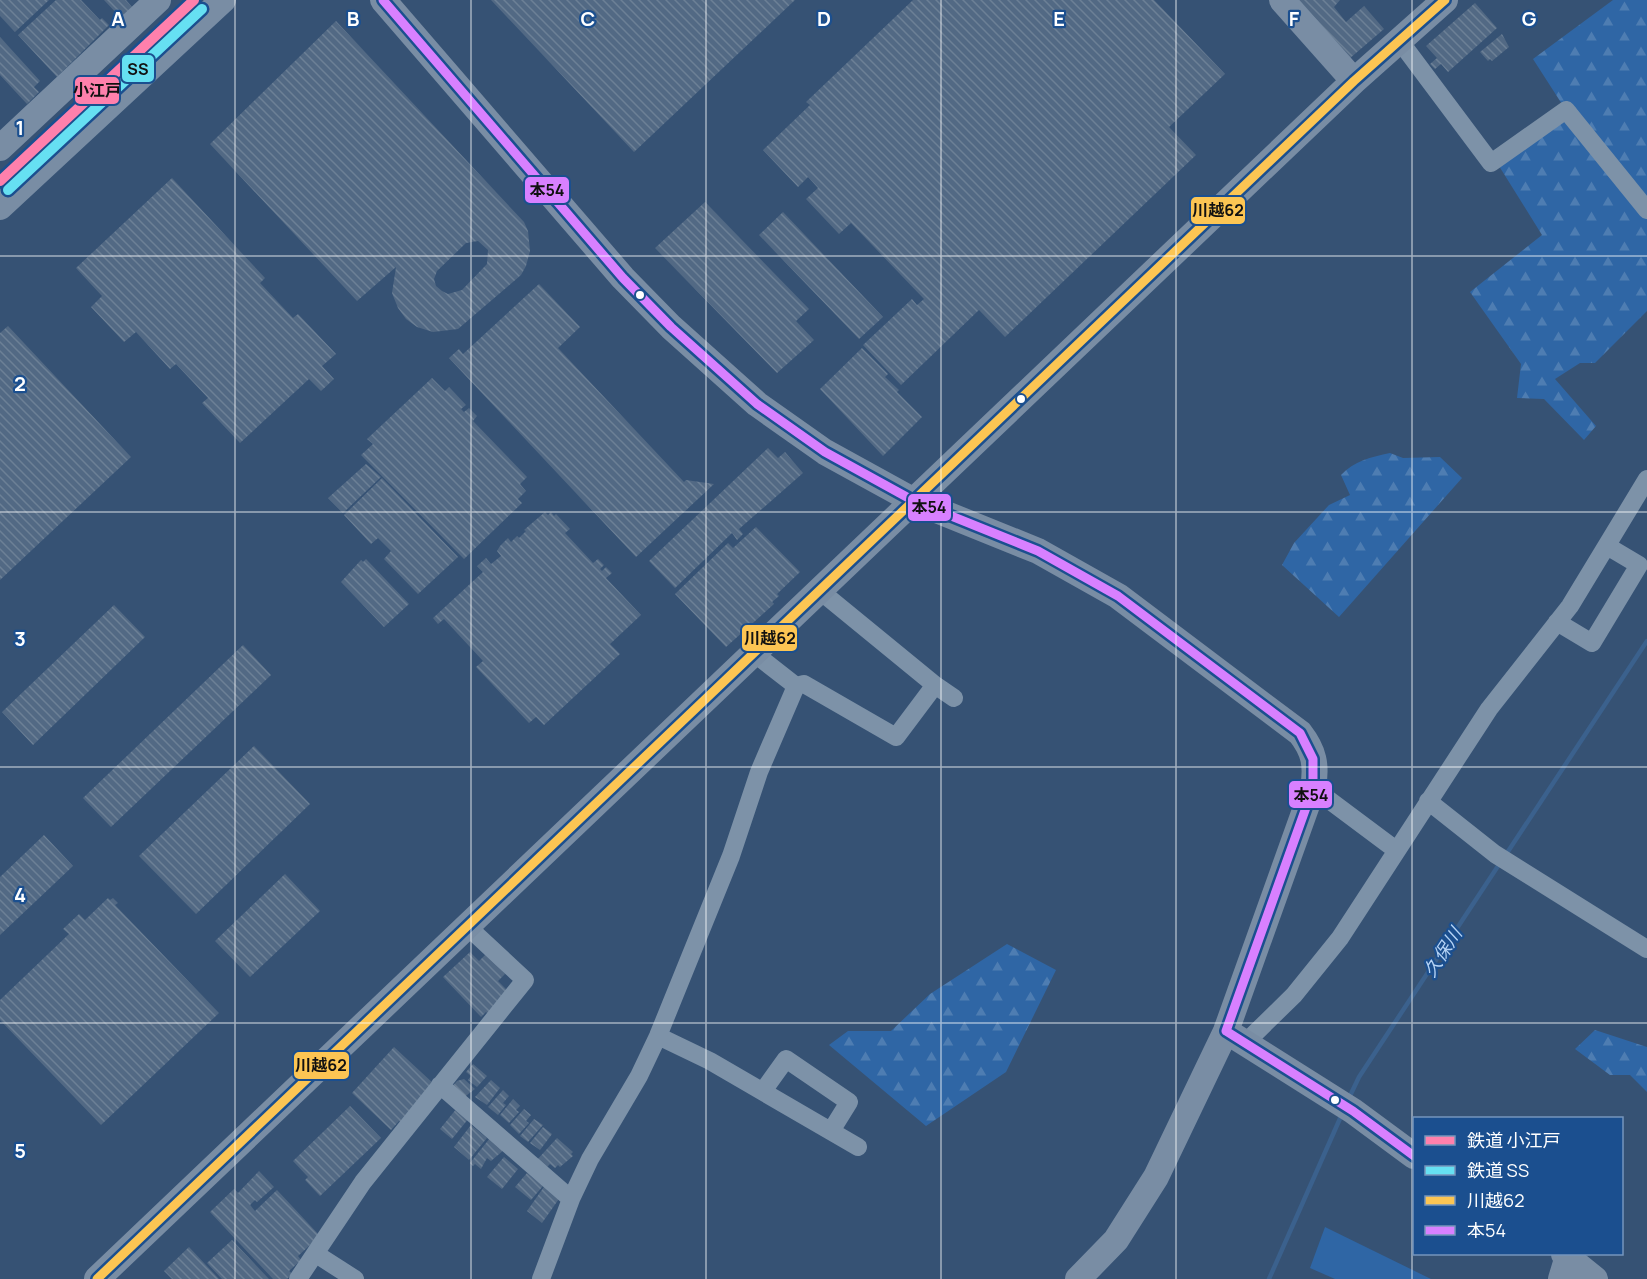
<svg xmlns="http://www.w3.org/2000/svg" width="1647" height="1279" font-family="Manrope,'Noto Sans JP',sans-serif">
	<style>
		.forest { fill: url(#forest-firs) }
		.park { fill: #2f66a5 }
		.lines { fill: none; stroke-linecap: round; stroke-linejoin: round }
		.stream { stroke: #3b618d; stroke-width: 4.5 }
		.building { fill: url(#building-back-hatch); fill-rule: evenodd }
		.street { stroke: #7d92a8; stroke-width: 18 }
		.secondary { stroke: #798da4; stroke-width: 26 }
		.bus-1-casing { stroke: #1b4f8f; stroke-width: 14 }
		.bus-2-casing { stroke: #1b4f8f; stroke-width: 14 }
		.bus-1 { stroke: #fcc553; stroke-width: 9 }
		.bus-2 { stroke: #d880ff; stroke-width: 9 }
		.rail-1-casing { stroke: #1b4f8f; stroke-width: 15 }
		.rail-2-casing { stroke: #1b4f8f; stroke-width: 15 }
		.rail-1 { stroke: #ff80ac; stroke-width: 10 }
		.rail-2 { stroke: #66e0f2; stroke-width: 10 }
		.grid { fill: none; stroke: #fff; stroke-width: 1.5; stroke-opacity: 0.55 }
		.bus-dot { fill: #fff; stroke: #1b4f8f; stroke-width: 2 }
		.labels { text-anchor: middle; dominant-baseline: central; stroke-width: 4.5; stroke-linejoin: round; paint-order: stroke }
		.water-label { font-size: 18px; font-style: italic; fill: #b5d3f5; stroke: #1b4f8f }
		.grid-label { font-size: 20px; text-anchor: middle; font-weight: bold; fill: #fff; stroke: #1b4f8f; stroke-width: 4.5; stroke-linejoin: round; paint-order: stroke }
		.line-badge { stroke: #1b4f8f; stroke-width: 2 }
		.pale-badge-label { font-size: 16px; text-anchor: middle; font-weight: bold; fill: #111 }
	</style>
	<defs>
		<pattern id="forest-firs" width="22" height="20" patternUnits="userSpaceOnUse" patternTransform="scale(1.5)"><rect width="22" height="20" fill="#2f66a5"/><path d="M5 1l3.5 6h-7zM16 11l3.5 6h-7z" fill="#4e7db2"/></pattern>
		<pattern id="building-back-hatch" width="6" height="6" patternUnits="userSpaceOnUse" patternTransform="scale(1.5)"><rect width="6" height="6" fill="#526984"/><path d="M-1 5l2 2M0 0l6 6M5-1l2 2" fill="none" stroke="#6c8096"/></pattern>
	</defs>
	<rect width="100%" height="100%" fill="#365274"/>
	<path class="forest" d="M 1613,0 L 1647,0 L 1647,311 L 1595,363 L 1580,363 L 1555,379 L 1596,426 L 1584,440 L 1544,399 L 1517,398 L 1521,364 L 1470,292 L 1542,235 L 1499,166 L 1569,115 L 1533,59 Z
		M 1390,453 L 1403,458 L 1440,457 L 1462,478 L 1339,617 L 1282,565 L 1294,543 L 1329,505 L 1350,495 L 1341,475 C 1354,461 1371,457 1390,453 Z
		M 1007,944 L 1056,970 L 1006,1072 L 926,1126 L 829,1045 L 848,1031 L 891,1031 L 930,994 Z
		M 1595,1030 L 1647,1047 L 1647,1092 L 1630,1075 L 1610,1075 L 1575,1049 Z"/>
	<path class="park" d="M 1325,1227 L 1431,1279 L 1335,1279 L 1310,1268 Z"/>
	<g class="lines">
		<path class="stream" d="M 1505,856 L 1647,641
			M 1349,1098 L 1359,1077 L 1500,863
			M 1269,1279 L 1342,1114"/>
	</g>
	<path class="building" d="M 0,0 L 49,0 L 15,32 L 0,16 Z
		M 56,0 L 81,0 L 100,20 L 102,18 L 109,25 L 57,77 L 18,35 Z
		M 104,0 L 126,0 L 132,7 L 121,18 Z
		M 491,0 L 795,0 L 634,152 Z
		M 913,0 L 1154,0 L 1225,74 L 1169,127 L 1196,155 L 1005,337 L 979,310 L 901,385 L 863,345 L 912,299 L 917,305 L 924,299 L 851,223 L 839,234 L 806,199 L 818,188 L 808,177 L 798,187 L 763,150 L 810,105 L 806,102 Z
		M 1296,0 L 1340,0 L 1334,7 L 1346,22 L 1364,6 L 1384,29 L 1349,59 Z
		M 1475,3 L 1497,28 L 1448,72 L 1441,64 L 1435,69 L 1430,64 L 1437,58 L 1426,46 Z
		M 336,21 L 524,222 L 528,231 L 530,251 L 526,266 L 521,275 L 458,329 L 433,332 L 417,327 L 406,319 L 398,308 L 392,293 L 396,267 L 357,301 L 210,144 ZM 478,241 L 488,250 L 487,264 L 462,290 L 448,294 L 442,291 L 436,286 L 434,279 L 437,271 L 466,243 Z
		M 1502,34 L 1509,47 L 1492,61 L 1490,59 L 1488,61 L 1480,52 Z
		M 0,37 L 40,81 L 34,87 L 39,92 L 27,104 L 0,75 Z
		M 172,178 L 265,278 L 260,283 L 293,318 L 298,314 L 336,354 L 322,366 L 334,379 L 321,391 L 309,379 L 240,443 L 202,403 L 208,398 L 176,364 L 170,369 L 136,332 L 124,342 L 91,307 L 102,296 L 76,268 Z
		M 705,202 L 809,309 L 796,321 L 814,340 L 777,373 L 655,248 Z
		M 783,212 L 883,317 L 859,339 L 759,235 Z
		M 539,284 L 580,327 L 558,348 L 684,482 L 686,480 L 714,484 L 636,557 L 449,358 L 459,349 L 463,354 Z
		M 8,326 L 131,457 L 0,580 L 0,333 Z
		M 862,348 L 888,374 L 885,377 L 899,390 L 897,392 L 922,417 L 883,456 L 820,389 Z
		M 432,378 L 445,391 L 449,387 L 466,405 L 461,409 L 464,412 L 469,408 L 477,416 L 473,421 L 527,477 L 520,484 L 526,491 L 518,499 L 522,503 L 464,559 L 361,455 L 373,444 L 367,439 Z
		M 768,448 L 778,458 L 785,452 L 803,473 L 739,529 L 743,534 L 737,540 L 732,533 L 675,588 L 649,561 Z
		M 366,464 L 381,477 L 343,513 L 328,498 Z
		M 382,478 L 458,557 L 418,594 L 384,559 L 391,551 L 378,538 L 371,544 L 344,515 Z
		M 545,512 L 548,515 L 551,512 L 554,516 L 556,514 L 570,529 L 565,533 L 593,563 L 598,559 L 604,565 L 600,569 L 602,571 L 606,567 L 612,573 L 606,578 L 641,615 L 610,644 L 620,654 L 544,725 L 536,717 L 529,723 L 476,667 L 483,661 L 444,619 L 438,624 L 433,618 L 483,572 L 477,566 L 486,558 L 491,564 L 501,556 L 497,551 L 500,546 L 508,538 L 511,542 L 517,536 L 519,538 L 526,531 L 524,530 Z
		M 756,527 L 800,572 L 777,594 L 779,596 L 772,602 L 774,604 L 726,647 L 675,594 L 728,543 L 733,548 Z
		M 366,559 L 409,604 L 384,627 L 341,582 L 361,560 L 363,562 Z
		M 114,605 L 145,637 L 33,745 L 2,712 Z
		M 243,645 L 271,675 L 111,827 L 83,798 Z
		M 254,746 L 310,804 L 196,914 L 139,856 Z
		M 44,835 L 73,866 L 0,935 L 0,877 Z
		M 285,874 L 320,911 L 250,977 L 215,941 Z
		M 108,898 L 110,900 L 113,898 L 118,903 L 115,905 L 219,1013 L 101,1125 L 0,1020 L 0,1000 L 69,934 L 63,929 L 79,914 L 85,920 Z
		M 470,952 L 479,961 L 486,954 L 505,974 L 498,981 L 508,991 L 490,1016 L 486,1012 L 481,1017 L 443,977 Z
		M 394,1047 L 434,1084 L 403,1124 L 399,1121 L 391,1130 L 352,1093 Z
		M 473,1064 L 487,1076 L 477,1087 L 468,1080 L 471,1076 L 466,1072 Z
		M 464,1079 L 475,1089 L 463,1098 L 451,1088 L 457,1081 Z
		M 491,1080 L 500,1088 L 487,1105 L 475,1097 Z
		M 503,1090 L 509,1096 L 503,1103 L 506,1105 L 498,1115 L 488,1107 Z
		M 513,1099 L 520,1106 L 516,1110 L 519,1112 L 509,1123 L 500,1115 Z
		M 350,1106 L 381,1138 L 320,1196 L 305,1180 L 308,1177 L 293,1161 Z
		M 457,1108 L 469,1118 L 452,1139 L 440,1129 Z
		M 524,1109 L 531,1115 L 526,1121 L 529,1123 L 519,1134 L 510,1125 Z
		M 534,1119 L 543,1125 L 528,1142 L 520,1136 Z
		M 471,1125 L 487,1138 L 469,1160 L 454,1147 Z
		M 543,1127 L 552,1134 L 540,1150 L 530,1143 Z
		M 490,1138 L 505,1149 L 491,1161 L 487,1158 L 481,1169 L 475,1164 L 473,1166 L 470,1163 Z
		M 557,1138 L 573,1152 L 571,1154 L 573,1156 L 560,1167 L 558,1165 L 555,1168 L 550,1164 L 545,1169 L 536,1161 Z
		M 504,1157 L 518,1169 L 502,1189 L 487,1177 Z
		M 259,1171 L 274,1187 L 257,1202 L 255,1200 L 250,1205 L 255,1211 L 277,1190 L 320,1236 L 298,1256 L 301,1260 L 289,1271 L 292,1274 L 287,1279 L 273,1279 L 210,1212 L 234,1189 L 238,1193 Z
		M 527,1173 L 543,1186 L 531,1200 L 515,1187 Z
		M 546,1184 L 561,1196 L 542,1223 L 527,1211 Z
		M 232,1240 L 269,1279 L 222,1279 L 207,1263 Z
		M 189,1247 L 219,1279 L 172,1279 L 164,1271 Z"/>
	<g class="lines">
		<path class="street" d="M 1399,40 L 1491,163 L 1566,110 L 1647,210
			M 819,590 L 935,685 L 954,698
			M 1557,622 L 1592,643 L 1639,565 L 1607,546
			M 796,686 L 804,684 L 896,737 L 935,685
			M 1313,788 L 1396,850
			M 1428,801 L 1495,854 L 1647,949
			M 658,1036 L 710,1061 L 858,1147
			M 1244,1044 L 1294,995 L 1340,938 L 1489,709 L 1570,606 L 1647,479
			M 440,1085 L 571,1199
			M 763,1091 L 786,1059 L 849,1102 L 831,1131
			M 316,1254 L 355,1279
			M 298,1279 L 363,1182 L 525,980 L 468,927
			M 541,1279 L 571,1199 L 590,1159 L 639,1076 L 658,1036 L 731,856 L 759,772 L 796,686 L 755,654"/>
		<path class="secondary" d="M 383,0 L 623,278 L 671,327 L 757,404 L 825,452 L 914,501 L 1038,551 L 1118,596 L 1300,733 C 1314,751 1317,765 1313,788 L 1226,1031 L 1156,1177 L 1116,1240 L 1078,1279
			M 1282,0 L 1354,81
			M 0,148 L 158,0
			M 0,207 L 223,0
			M 1226,1031 L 1353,1111 L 1414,1156
			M 1564,1254 L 1595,1279
			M 97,1279 L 1354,81 L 1445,0
			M 1561,1279 L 1568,1256"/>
		<defs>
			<path id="bus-1" d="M 97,1279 L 1354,81 L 1445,0"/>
			<path id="bus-2" d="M 383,0 L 623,278 L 671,327 L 757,404 L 825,452 L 914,501 L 1038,551 L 1118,596 L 1300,733 L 1313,759 L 1313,788 L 1226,1031
				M 1226,1031 L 1353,1111 L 1414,1156"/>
		</defs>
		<use href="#bus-1" class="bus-1-casing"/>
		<use href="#bus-2" class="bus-2-casing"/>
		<use href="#bus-1" class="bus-1"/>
		<use href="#bus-2" class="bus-2"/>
		<defs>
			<path id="rail-1" d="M 0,181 L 194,0"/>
			<path id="rail-2" d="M 8,190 L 202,9"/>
		</defs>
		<use href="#rail-1" class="rail-1-casing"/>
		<use href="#rail-2" class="rail-2-casing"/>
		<use href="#rail-1" class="rail-1"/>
		<use href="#rail-2" class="rail-2"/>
	</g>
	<path class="grid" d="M 235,0 L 235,1279M 471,0 L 471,1279M 706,0 L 706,1279M 941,0 L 941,1279M 1176,0 L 1176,1279M 1412,0 L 1412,1279M 0,256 L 1647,256M 0,512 L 1647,512M 0,767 L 1647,767M 0,1023 L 1647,1023"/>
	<g class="bus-dot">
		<circle cx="640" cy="295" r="5"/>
		<circle cx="1021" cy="399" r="5"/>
		<circle cx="1335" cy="1100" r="5"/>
	</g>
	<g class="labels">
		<g class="water-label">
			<text transform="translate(1442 952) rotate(-57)">久保川</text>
		</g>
	</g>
	<g class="grid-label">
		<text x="118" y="26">A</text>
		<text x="353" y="26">B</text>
		<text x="588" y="26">C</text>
		<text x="824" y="26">D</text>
		<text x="1059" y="26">E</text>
		<text x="1294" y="26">F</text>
		<text x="1529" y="26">G</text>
		<text x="20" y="135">1</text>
		<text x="20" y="391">2</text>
		<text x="20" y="646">3</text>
		<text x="20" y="902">4</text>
		<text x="20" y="1158">5</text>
	</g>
	<g class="line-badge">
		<rect x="121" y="54" width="34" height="29" rx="6" fill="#66e0f2"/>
		<rect x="74" y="76" width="46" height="29" rx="6" fill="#ff80ac"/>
		<rect x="524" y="176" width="46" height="28" rx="6" fill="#d880ff"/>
		<rect x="1190" y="196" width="56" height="29" rx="6" fill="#fcc553"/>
		<rect x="907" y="493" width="45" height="29" rx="6" fill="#d880ff"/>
		<rect x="741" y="624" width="57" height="28" rx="6" fill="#fcc553"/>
		<rect x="1288" y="780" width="45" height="29" rx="6" fill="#d880ff"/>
		<rect x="293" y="1051" width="57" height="29" rx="6" fill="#fcc553"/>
	</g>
	<g class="pale-badge-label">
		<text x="138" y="75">SS</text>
		<text x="97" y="96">小江戸</text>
		<text x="547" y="196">本54</text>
		<text x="1218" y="216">川越62</text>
		<text x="929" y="513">本54</text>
		<text x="770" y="644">川越62</text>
		<text x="1311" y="801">本54</text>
		<text x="321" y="1071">川越62</text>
	</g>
	<rect x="1413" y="1117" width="210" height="138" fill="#1b4f8f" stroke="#7695bc" stroke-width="1.5"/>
	<rect x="1425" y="1136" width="30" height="9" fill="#ff80ac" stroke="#7695bc" stroke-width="1.5"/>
	<text x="1467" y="1147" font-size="18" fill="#ffffff">鉄道 小江戸</text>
	<rect x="1425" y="1166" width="30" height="9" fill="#66e0f2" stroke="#7695bc" stroke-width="1.5"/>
	<text x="1467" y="1177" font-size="18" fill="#ffffff">鉄道 SS</text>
	<rect x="1425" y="1196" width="30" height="9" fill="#fcc553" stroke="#7695bc" stroke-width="1.5"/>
	<text x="1467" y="1207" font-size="18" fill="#ffffff">川越62</text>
	<rect x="1425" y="1226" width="30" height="9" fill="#d880ff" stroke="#7695bc" stroke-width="1.5"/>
	<text x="1467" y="1237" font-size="18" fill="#ffffff">本54</text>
</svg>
